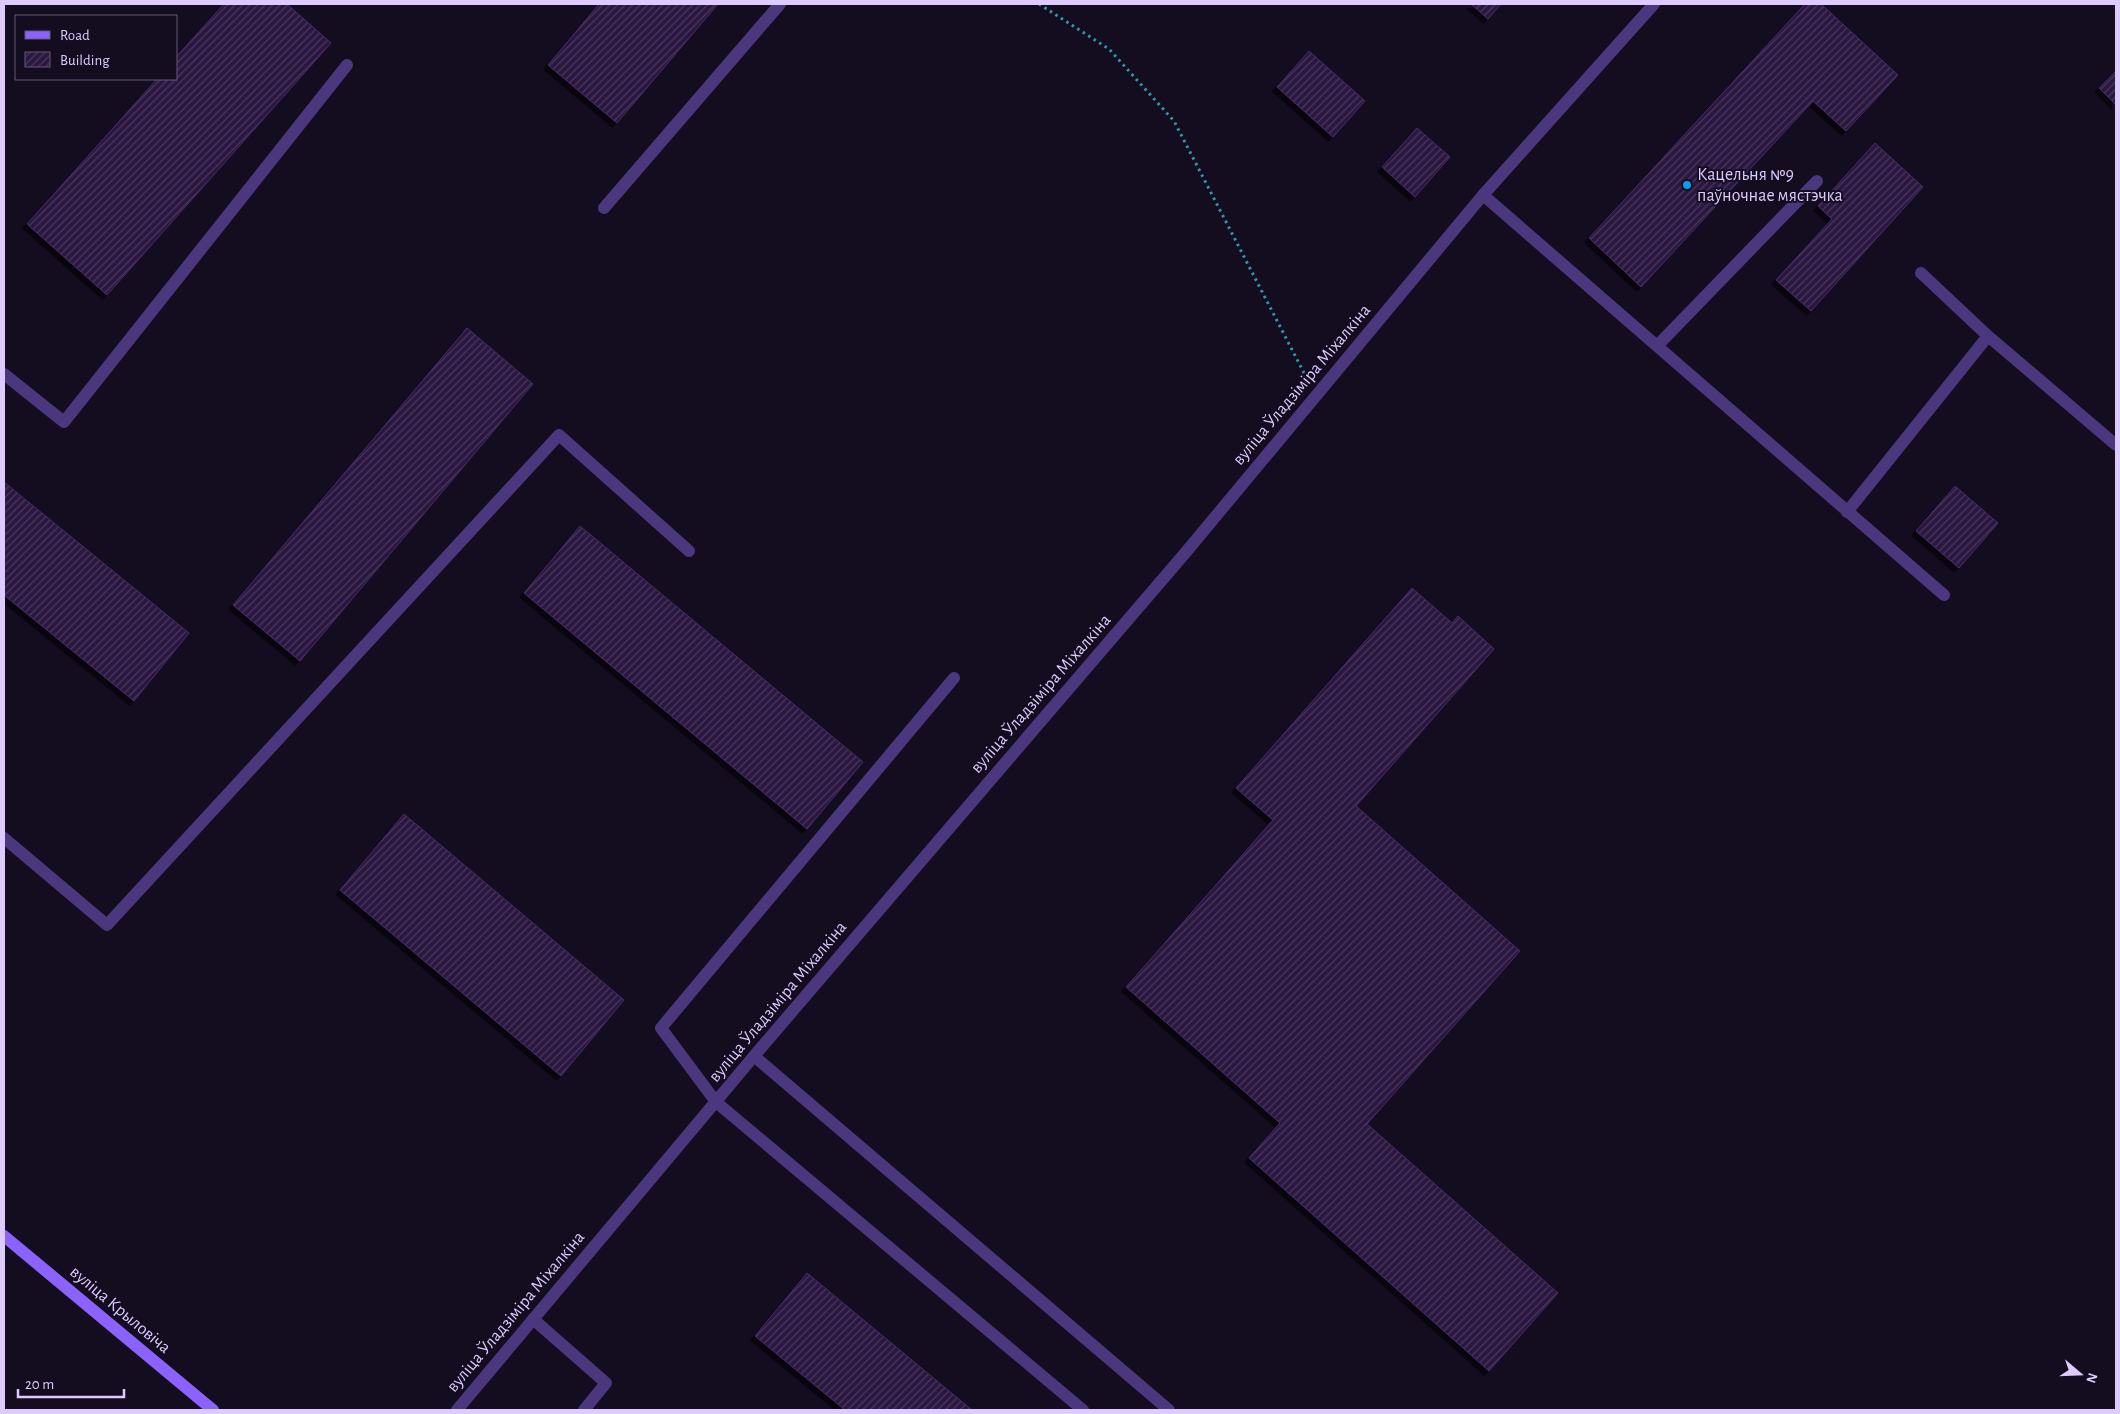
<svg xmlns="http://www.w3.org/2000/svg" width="2120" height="1414" font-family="'Alegreya Sans',sans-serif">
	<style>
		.building { fill: url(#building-hatch); stroke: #472b6b; filter: url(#shadow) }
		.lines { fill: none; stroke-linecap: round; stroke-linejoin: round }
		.path { stroke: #2e97af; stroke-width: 3; stroke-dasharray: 2.5 4; stroke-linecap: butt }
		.service { stroke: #4b377d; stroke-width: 12 }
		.minor { stroke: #4b377d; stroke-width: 12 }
		.secondary { stroke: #8c62fe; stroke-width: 12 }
		.poi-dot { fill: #029ff3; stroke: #140c1f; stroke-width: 2 }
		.labels { text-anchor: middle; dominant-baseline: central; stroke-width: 4; stroke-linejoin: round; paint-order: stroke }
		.poi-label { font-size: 18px; fill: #ddcaff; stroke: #140c1f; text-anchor: start }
		.street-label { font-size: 18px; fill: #ddcaff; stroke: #140c1f }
	</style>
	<defs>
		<pattern id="building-hatch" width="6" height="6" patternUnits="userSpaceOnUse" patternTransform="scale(1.25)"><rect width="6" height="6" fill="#2a183f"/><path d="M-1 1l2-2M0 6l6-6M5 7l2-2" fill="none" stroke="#48385c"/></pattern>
		<filter id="shadow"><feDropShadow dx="-4.5" dy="4.5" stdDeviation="0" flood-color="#0009"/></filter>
	</defs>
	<rect width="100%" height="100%" fill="#140c1f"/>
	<path class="building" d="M 224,4 L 287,4 L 331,43 L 107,295 L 27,224 L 157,79 L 176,79 L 176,57 Z
		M 599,4 L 718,4 L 617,123 L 548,65 Z
		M 1471,4 L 1501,4 L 1488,19 Z
		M 1805,4 L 1821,4 L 1898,75 L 1846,131 L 1813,101 L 1641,287 L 1589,238 Z
		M 1309,51 L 1365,101 L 1333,137 L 1277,87 Z
		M 2116,71 L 2116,105 L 2099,88 Z
		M 1417,128 L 1450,157 L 1415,197 L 1382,167 Z
		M 1875,143 L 1923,187 L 1811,311 L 1776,280 L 1832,219 L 1818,206 Z
		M 467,328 L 533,384 L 300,661 L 233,605 Z
		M 4,482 L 189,633 L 134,701 L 4,595 Z
		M 1955,486 L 1998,523 L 1959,568 L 1916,531 Z
		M 580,526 L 863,762 L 807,829 L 524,593 Z
		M 1412,588 L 1452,623 L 1458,616 L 1494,649 L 1356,806 L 1520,951 L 1367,1124 L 1558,1293 L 1489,1371 L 1249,1158 L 1280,1123 L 1126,987 L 1273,820 L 1236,788 Z
		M 404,814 L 624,1000 L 561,1076 L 340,890 Z
		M 807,1273 L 972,1410 L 845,1410 L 755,1336 Z"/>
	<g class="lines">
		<path class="path" d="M 1039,4 L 1109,49 L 1174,121 L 1304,373"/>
		<path class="service" d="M 1483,195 L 1657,346 L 1817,181
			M 604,208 L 780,4
			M 1921,273 L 1988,336 L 2116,445
			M 1657,346 L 1944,595
			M 4,374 L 64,422 L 347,65
			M 1847,512 L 1988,336
			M 954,678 L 661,1028 L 716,1102 L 1083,1410
			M 4,838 L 107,925 L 559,435 L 689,551
			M 754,1056 L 1169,1410
			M 533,1319 L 606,1383 L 584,1410"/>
		<path class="minor" d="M 457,1410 L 754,1056 L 1186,552 L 1483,195 L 1654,4"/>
		<path class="secondary" d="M 4,1236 L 213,1410"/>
	</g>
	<circle class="poi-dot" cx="1687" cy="185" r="5"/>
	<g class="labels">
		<g class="poi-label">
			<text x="1697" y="175">Кацельня №9<tspan x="1697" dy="21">паўночнае мястэчка</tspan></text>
		</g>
		<g class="street-label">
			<text transform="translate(1302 385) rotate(-50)">вуліца Ўладзіміра Міхалкіна</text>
			<text transform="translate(1041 694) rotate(-49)">вуліца Ўладзіміра Міхалкіна</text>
			<text transform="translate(778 1002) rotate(-50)">вуліца Ўладзіміра Міхалкіна</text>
			<text transform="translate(120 1310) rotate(40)">вуліца Крыловіча</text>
			<text transform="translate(516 1312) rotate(-50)">вуліца Ўладзіміра Міхалкіна</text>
		</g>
	</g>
	<rect width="2120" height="1414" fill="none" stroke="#ddcaff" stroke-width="10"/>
	<rect x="15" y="15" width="162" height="65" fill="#140c1f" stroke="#645879"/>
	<rect x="25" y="31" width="25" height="8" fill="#8c62fe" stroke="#645879"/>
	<text x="60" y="40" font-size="15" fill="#ddcaff">Road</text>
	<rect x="25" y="52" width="25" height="15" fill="url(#building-hatch)" stroke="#645879"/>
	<text x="60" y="65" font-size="15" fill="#ddcaff">Building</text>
	<g transform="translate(2080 1374) rotate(109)" stroke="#140c1f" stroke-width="4" paint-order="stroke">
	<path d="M0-4L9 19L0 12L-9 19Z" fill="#ddcaff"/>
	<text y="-8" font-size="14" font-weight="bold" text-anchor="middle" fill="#ddcaff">N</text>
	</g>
	<path d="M18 1389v8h106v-8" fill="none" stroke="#ddcaff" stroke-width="2.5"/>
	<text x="25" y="1389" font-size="15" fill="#ddcaff" stroke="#140c1f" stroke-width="4" paint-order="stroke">20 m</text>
</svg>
